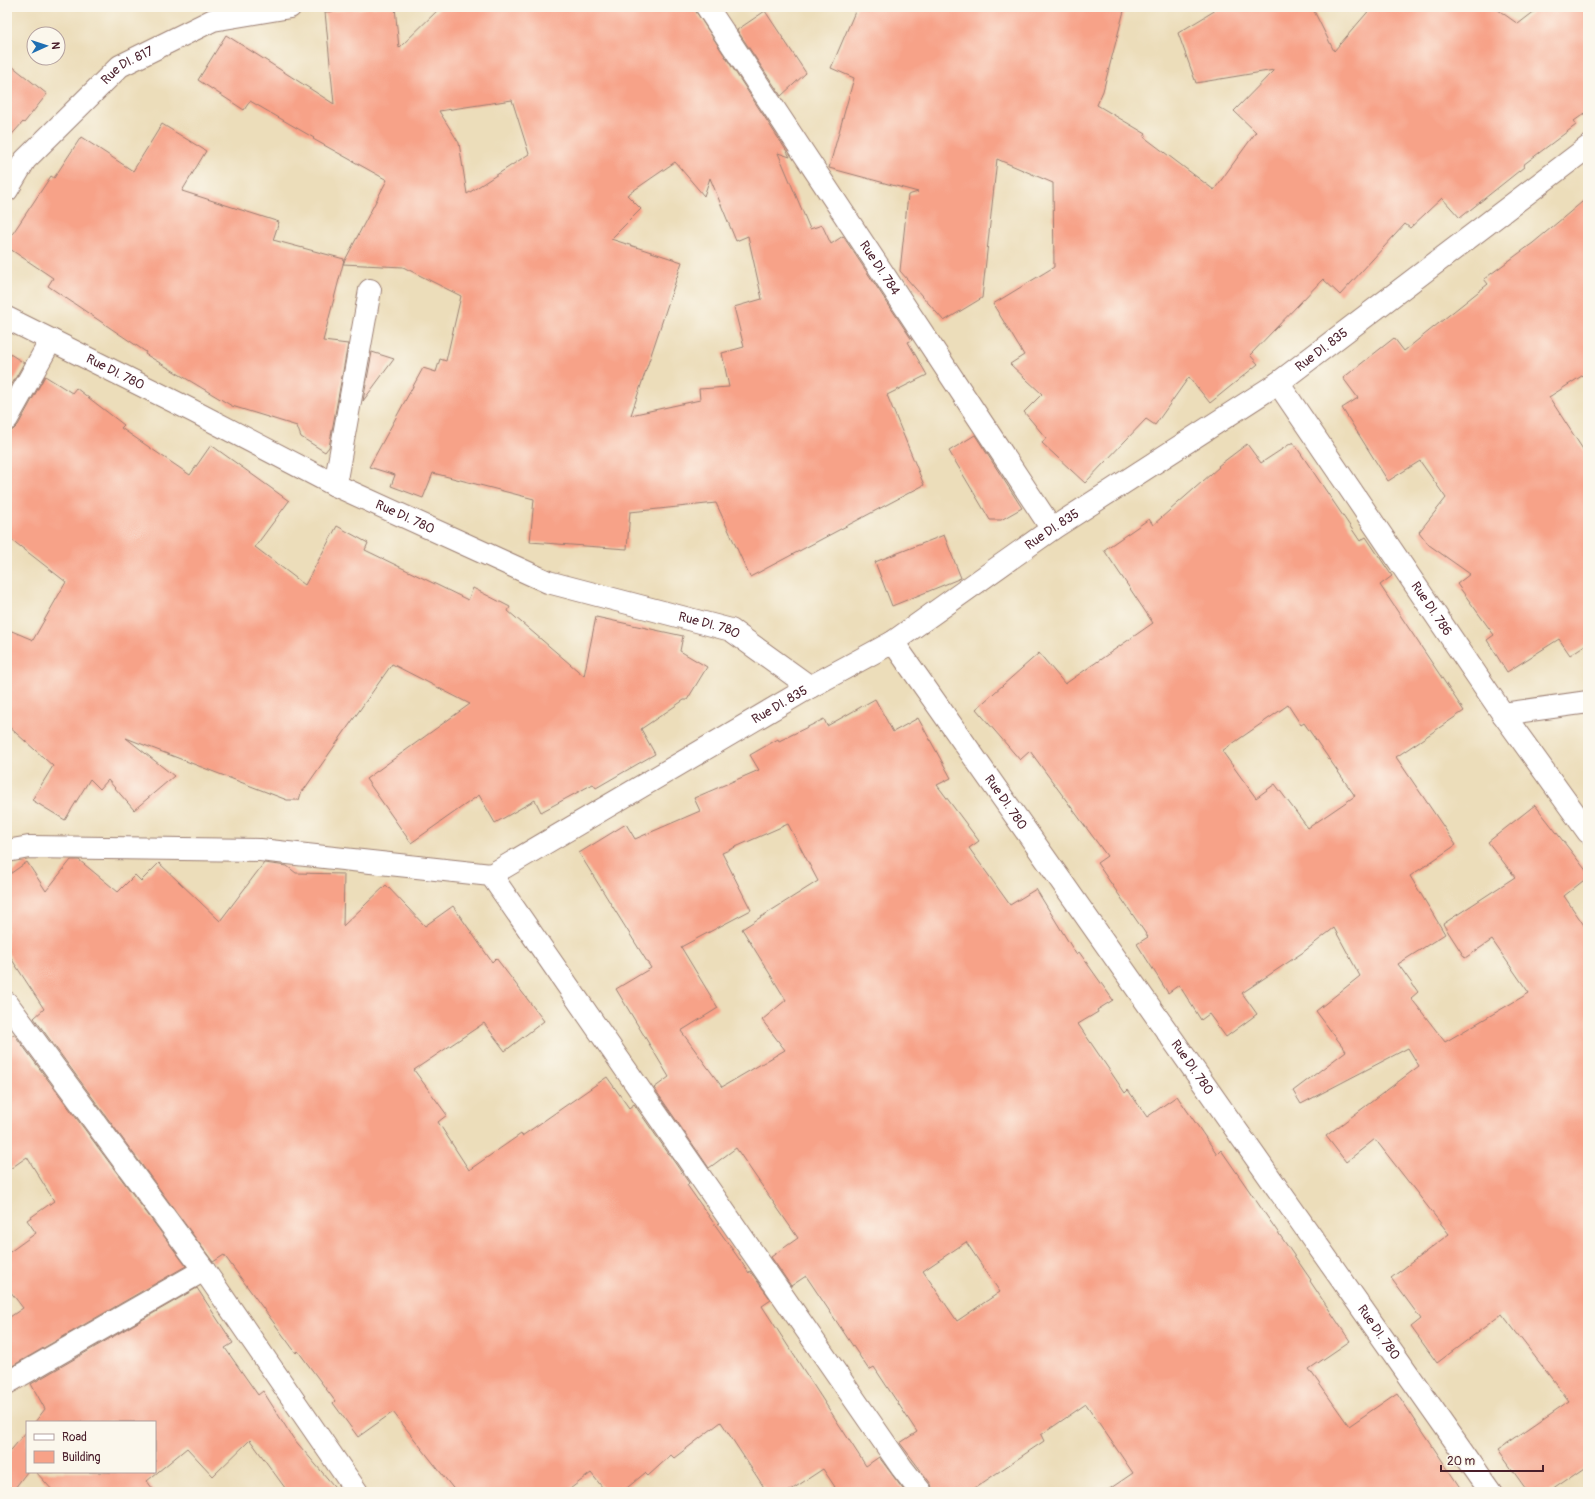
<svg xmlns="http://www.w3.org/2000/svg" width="1595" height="1499" font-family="Pangolin,sans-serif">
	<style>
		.building { fill: #f7a288; fill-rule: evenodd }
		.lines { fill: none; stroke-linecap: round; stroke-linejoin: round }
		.street-casing { stroke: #9b7e72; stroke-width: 24 }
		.secondary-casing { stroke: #9b7e72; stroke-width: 24 }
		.street { stroke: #fff; stroke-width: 22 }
		.secondary { stroke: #fff; stroke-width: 22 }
		.labels { text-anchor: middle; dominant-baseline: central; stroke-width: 4; stroke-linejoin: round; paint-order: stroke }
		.street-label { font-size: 13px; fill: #4a1f2b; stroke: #fbf7ec }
	</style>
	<rect width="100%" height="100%" fill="#fbf7ec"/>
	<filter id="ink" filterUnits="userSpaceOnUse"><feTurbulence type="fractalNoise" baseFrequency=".025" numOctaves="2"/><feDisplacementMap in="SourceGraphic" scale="8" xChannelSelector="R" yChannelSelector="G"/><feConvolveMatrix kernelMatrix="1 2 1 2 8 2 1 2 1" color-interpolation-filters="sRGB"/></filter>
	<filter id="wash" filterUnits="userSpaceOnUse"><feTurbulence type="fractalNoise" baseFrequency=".012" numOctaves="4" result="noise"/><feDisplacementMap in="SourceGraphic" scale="16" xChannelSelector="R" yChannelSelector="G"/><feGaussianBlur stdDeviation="0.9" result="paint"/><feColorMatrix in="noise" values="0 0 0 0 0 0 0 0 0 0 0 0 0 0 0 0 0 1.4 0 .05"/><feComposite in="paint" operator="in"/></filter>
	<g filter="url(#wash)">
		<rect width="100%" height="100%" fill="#ecddba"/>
		<g id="blocks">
			<path class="building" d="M 380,7 L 395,7 L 399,48 L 441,7 L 693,7 L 786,150 L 790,157 L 778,153 L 810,229 L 822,225 L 831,244 L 843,236 L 912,340 L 908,342 L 927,375 L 887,395 L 924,485 L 750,577 L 716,503 L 630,512 L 627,549 L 530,542 L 534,499 L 433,473 L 423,498 L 391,486 L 395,475 L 369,467 L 423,368 L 436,372 L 440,359 L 446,361 L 461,296 L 403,267 L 343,264 L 323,341 L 348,344 L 329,447 L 325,452 L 301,437 L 297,426 L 232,406 L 145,354 L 146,352 L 48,286 L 53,278 L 7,247 L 7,242 L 51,176 L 54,178 L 81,137 L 133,171 L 162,124 L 206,151 L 182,191 L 279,222 L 273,240 L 344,259 L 343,264 L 387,180 L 313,139 L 314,138 L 250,101 L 244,110 L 198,80 L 226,35 L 334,104 L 325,12 ZM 512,100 L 529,154 L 467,194 L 459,143 L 439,111 ZM 675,162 L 704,196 L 710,178 L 736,241 L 748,236 L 762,299 L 734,307 L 744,347 L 722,353 L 729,387 L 699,389 L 700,400 L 631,415 L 682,262 L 611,239 L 641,209 L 627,195 Z
				M 857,7 L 1125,7 L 1103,91 L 1097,105 L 1146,134 L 1144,137 L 1214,190 L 1256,132 L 1234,111 L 1274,70 L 1196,83 L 1178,33 L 1221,7 L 1312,7 L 1334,51 L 1372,7 L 1494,7 L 1518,24 L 1540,7 L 1588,7 L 1588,111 L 1574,121 L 1576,125 L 1523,165 L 1524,167 L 1460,218 L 1442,198 L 1410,228 L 1405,224 L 1340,295 L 1323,279 L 1250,355 L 1258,364 L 1210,403 L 1189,377 L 1155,425 L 1146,419 L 1085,483 L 1042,443 L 1046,438 L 1024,412 L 1042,394 L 1010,364 L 1024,355 L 993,304 L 1054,267 L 1053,183 L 997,159 L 982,298 L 944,321 L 900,271 L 908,195 L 918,192 L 829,168 L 854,78 L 831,68 Z
				M 765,11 L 806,73 L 781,96 L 737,30 Z
				M 7,62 L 47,94 L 24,123 L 23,122 L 7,140 Z
				M 1588,197 L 1588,372 L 1549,397 L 1588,457 L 1588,643 L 1570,655 L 1559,639 L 1507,672 L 1487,640 L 1494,635 L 1457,584 L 1470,574 L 1429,545 L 1419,532 L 1446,498 L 1420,461 L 1388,481 L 1342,408 L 1358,398 L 1343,378 L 1394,338 L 1404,351 L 1488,284 L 1484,279 L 1533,243 Z
				M 7,352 L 24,363 L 7,393 Z
				M 372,352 L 394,359 L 363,401 Z
				M 45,376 L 72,393 L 76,388 L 124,425 L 121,428 L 190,475 L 211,445 L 289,501 L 255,547 L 305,585 L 337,526 L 368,543 L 365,550 L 468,600 L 473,588 L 510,607 L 508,611 L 584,676 L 596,617 L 683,636 L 680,651 L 707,667 L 687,700 L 684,700 L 641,729 L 655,754 L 596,788 L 593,784 L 541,812 L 535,800 L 495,823 L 479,795 L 411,843 L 366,779 L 470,704 L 392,664 L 303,791 L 302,790 L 299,800 L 287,800 L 126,738 L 174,776 L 134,810 L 108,780 L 100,789 L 90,779 L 65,820 L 32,800 L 53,766 L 7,725 L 7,629 L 33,640 L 66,582 L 7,536 L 7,431 L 13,430 L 18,425 Z
				M 975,435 L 1022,508 L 1001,520 L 990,520 L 949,451 Z
				M 1293,442 L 1360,541 L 1366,537 L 1392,576 L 1380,585 L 1464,711 L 1396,757 L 1456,845 L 1410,876 L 1445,934 L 1398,964 L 1418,992 L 1411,998 L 1445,1042 L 1529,993 L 1492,940 L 1465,958 L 1443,924 L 1515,877 L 1488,842 L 1535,805 L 1588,873 L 1588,877 L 1564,896 L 1588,931 L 1588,1465 L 1549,1492 L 1528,1492 L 1498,1450 L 1569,1401 L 1502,1314 L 1437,1363 L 1411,1327 L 1421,1319 L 1391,1278 L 1449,1234 L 1375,1139 L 1346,1162 L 1326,1136 L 1419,1066 L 1408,1048 L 1301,1104 L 1293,1091 L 1346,1051 L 1316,1011 L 1360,976 L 1334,928 L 1302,953 L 1242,993 L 1257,1014 L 1226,1037 L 1209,1014 L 1201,1020 L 1179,985 L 1168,993 L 1137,944 L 1148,937 L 1097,863 L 1107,856 L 1030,751 L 1020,760 L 976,709 L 1039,653 L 1065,684 L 1153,623 L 1104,550 L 1149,519 L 1153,525 L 1219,467 L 1218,466 L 1247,444 L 1261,463 ZM 1288,705 L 1301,725 L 1304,723 L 1355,796 L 1308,828 L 1275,784 L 1256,798 L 1222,751 Z
				M 944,535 L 961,578 L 892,606 L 875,562 Z
				M 875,699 L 893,732 L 918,718 L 951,778 L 937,785 L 979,841 L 969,848 L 1010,905 L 1036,889 L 1076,954 L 1079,952 L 1113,1000 L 1097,1010 L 1098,1012 L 1078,1024 L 1125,1093 L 1128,1090 L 1147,1117 L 1177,1096 L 1217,1154 L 1221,1150 L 1311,1280 L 1310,1281 L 1350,1341 L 1309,1369 L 1349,1426 L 1397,1393 L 1463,1492 L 1105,1492 L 1133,1473 L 1086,1404 L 1041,1435 L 1044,1441 L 969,1492 L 933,1492 L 931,1484 L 900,1443 L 917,1432 L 874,1367 L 869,1370 L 806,1276 L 791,1286 L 771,1257 L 798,1238 L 736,1148 L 709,1168 L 654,1088 L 669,1077 L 616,989 L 651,968 L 579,853 L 626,824 L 635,839 L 700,811 L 694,798 L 759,770 L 750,755 L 778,739 L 779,741 L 824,719 L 827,726 ZM 788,824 L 818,881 L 742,929 L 786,1000 L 762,1020 L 785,1050 L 722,1087 L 681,1031 L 718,1008 L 681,947 L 751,910 L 722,853 ZM 966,1242 L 1000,1292 L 957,1321 L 923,1271 Z
				M 71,860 L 79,860 L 118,892 L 135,875 L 141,881 L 159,863 L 220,921 L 264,863 L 287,866 L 296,873 L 344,874 L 343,926 L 386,885 L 425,926 L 453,906 L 492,962 L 496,958 L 544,1021 L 505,1051 L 484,1023 L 414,1070 L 447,1115 L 438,1122 L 469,1170 L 521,1134 L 522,1136 L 607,1077 L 629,1108 L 634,1104 L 689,1183 L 687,1185 L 749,1273 L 750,1271 L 771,1300 L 762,1306 L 866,1466 L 879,1457 L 905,1492 L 827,1492 L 835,1487 L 823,1469 L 788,1492 L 767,1492 L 721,1422 L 674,1458 L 671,1455 L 648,1476 L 645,1473 L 622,1492 L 606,1492 L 591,1473 L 566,1492 L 456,1492 L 393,1412 L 358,1437 L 333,1403 L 335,1401 L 298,1351 L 296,1353 L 224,1255 L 213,1262 L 34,1018 L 44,1009 L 7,952 L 7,876 L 27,862 L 46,891 Z
				M 14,1034 L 186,1266 L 7,1369 L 7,1319 L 23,1308 L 7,1287 L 7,1254 L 36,1233 L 27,1220 L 54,1201 L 27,1157 L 7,1171 L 7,1039 Z
				M 197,1288 L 233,1343 L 225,1348 L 258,1395 L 263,1391 L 293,1438 L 339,1492 L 288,1492 L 250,1440 L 213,1476 L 187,1448 L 147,1481 L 155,1492 L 54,1492 L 36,1472 L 155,1472 L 155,1422 L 35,1422 L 45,1409 L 31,1384 Z
				M 27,1431 L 27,1472 L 12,1492 L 7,1492 L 7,1455 Z"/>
		</g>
	</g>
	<g filter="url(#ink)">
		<use href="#blocks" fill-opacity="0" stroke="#9b7e72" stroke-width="1"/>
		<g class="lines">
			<defs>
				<g id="street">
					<path id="s1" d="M 707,7 L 1052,529"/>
					<path id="s2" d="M 7,190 L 25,160 L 120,66 L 213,20 L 290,7"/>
					<path id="s3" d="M 1278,383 L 1503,714 L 1588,832"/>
					<path d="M 7,419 L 51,340"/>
					<path d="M 335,485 L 370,290"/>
					<path id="s4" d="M 893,642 L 1491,1492"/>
					<path d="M 1503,714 L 1588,702"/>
					<path d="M 7,851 L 29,847 L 260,850 L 491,875 L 902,1468 L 921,1492"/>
					<path id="s5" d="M 491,875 L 810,687"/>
					<path d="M 7,1003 L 204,1270 L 357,1492"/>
					<path d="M 7,1383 L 204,1270"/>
				</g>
				<g id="secondary">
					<path id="s6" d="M 7,318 L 193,411 L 335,485 L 548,582 L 731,630 L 810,687 L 893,642 L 1052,529 L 1278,383 L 1588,147"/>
				</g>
			</defs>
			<use href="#street" class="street-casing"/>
			<use href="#secondary" class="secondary-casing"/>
			<use href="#street" class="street"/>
			<use href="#secondary" class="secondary"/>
		</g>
	</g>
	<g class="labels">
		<g class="street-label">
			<text stroke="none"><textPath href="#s2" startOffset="175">Rue DI. 817</textPath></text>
			<text stroke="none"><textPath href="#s1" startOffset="313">Rue DI. 784</textPath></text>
			<text stroke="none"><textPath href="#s6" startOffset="1502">Rue DI. 835</textPath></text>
			<text stroke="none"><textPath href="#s6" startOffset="121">Rue DI. 780</textPath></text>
			<text stroke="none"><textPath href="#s6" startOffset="445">Rue DI. 780</textPath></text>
			<text stroke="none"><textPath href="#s6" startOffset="1178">Rue DI. 835</textPath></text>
			<text stroke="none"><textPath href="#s3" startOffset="273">Rue DI. 786</textPath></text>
			<text stroke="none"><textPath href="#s6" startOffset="769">Rue DI. 780</textPath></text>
			<text stroke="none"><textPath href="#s5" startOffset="335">Rue DI. 835</textPath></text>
			<text stroke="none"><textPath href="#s4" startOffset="196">Rue DI. 780</textPath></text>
			<text stroke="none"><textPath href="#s4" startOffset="520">Rue DI. 780</textPath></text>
			<text stroke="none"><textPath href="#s4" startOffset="844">Rue DI. 780</textPath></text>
		</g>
	</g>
	<rect width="1595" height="1499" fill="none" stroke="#fbf7ec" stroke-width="24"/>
	<rect x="26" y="1421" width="130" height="52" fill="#fbf7ec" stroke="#b4a19f"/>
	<rect x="34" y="1434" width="20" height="6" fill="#ffffff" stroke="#b4a19f"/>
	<text x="62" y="1441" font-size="12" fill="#4a1f2b">Road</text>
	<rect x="34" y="1451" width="20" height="12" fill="#f7a288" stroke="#b4a19f"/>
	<text x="62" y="1461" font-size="12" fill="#4a1f2b">Building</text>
	<g transform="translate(46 46) rotate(87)"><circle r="19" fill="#fbf7ec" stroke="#b4a19f"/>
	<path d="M0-3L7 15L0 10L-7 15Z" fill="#1f6fb2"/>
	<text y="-6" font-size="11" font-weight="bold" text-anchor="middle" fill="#4a1f2b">N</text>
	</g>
	<path d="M1441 1465v6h102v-6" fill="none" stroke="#4a1f2b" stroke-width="2"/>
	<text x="1447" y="1465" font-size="12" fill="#4a1f2b" stroke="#fbf7ec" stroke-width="3" paint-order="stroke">20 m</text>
</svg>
